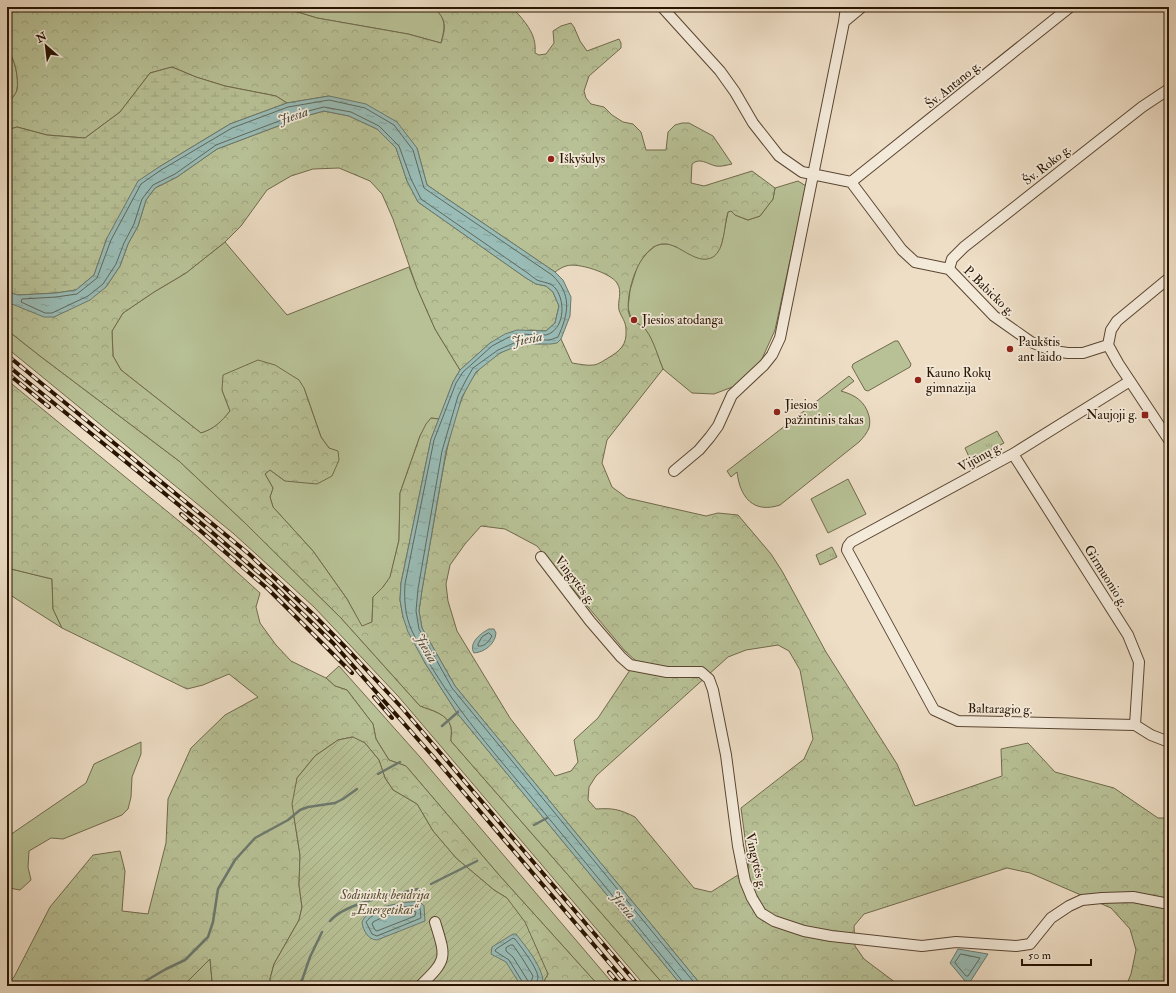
<svg xmlns="http://www.w3.org/2000/svg" width="1176" height="993" font-family="'IM FELL Double Pica',serif">
	<style>
		.grass { fill: #b8c196; stroke: #706a4c }
		.forest { fill: url(#forest-crowns); stroke: #706a4c; fill-rule: evenodd }
		.wetland { fill: url(#wetland-marsh); stroke: #706a4c }
		.park { fill: url(#park-tufts); stroke: #706a4c }
		.garden { fill: url(#garden-furrows); stroke: #706a4c }
		.water { fill: url(#water-ripples); stroke: #6c796e }
		.lines { fill: none; stroke-linecap: round; stroke-linejoin: round }
		.shore { stroke: #60685c; stroke-width: 1 }
		.stream { stroke: #6c796e; stroke-width: 2.5 }
		.minor-casing { stroke: #5a4632; stroke-width: 12 }
		.minor { stroke: #f4eada; stroke-width: 10 }
		.rail-casing { stroke: #281401; stroke-width: 4 }
		.rail { stroke: #f4eada; stroke-width: 2.5; stroke-dasharray: 8; stroke-linecap: butt }
		.poi-dot { fill: #8f2418; stroke: #f4eada; stroke-width: 1.5 }
		.labels { text-anchor: middle; dominant-baseline: central; stroke-width: 3.5; stroke-linejoin: round; paint-order: stroke }
		.street-label { font-size: 13px; fill: #281401; stroke: #f4eada }
		.poi-label { font-size: 13px; fill: #281401; stroke: #f4eada; text-anchor: start }
		.park-label { font-size: 13px; font-style: italic; fill: #5a5135; stroke: #f4eada }
		.water-label { font-size: 14px; font-style: italic; fill: #504f40; stroke: #f4eada }
	</style>
	<defs>
		<pattern id="forest-crowns" width="20" height="18" patternUnits="userSpaceOnUse"><rect width="20" height="18" fill="#b8c196"/><path d="M2 6a3 3 0 1 1 6 0M12 15a3 3 0 1 1 6 0" fill="none" stroke="#9ea580"/></pattern>
		<pattern id="wetland-marsh" width="20" height="14" patternUnits="userSpaceOnUse"><rect width="20" height="14" fill="#b8c196"/><path d="M1 5h8M5 5V1M11 12h8M15 12V8" fill="none" stroke="#9ea580"/></pattern>
		<pattern id="park-tufts" width="24" height="20" patternUnits="userSpaceOnUse"><rect width="24" height="20" fill="#b8c196"/><path d="M3 7l-1-3M5 7V3M7 7l1-3M15 17l-1-3M17 17v-4M19 17l1-3" fill="none" stroke="#9ea580"/></pattern>
		<pattern id="garden-furrows" width="10" height="10" patternUnits="userSpaceOnUse"><rect width="10" height="10" fill="#b8c196"/><path d="M-1 1l2-2M0 10L10 0M9 11l2-2" fill="none" stroke="#9ea580"/></pattern>
		<pattern id="water-ripples" width="26" height="14" patternUnits="userSpaceOnUse"><rect width="26" height="14" fill="#99bcb6"/><path d="M2 4q2-2 4 0t4 0M15 11q2-2 4 0t4 0" fill="none" stroke="#84a19b"/></pattern>
	</defs>
	<rect width="100%" height="100%" fill="#eedec6"/>
	<filter id="stains"><feTurbulence type="fractalNoise" baseFrequency=".005" numOctaves="4"/><feColorMatrix values="0 0 0 0 .2 0 0 0 0 .09 0 0 0 0 .02 0 0 0 .5 -.17"/></filter>
	<radialGradient id="worn" r=".72"><stop offset=".6" stop-color="#630" stop-opacity="0"/><stop offset="1" stop-color="#630" stop-opacity=".3"/></radialGradient>
	<path class="grass" d="M 281,7 L 433,7 C 447,19 445,26 441,43 L 408,34 L 317,18 Z
		M 7,50 C 15,57 19,79 17,90 C 16,94 11,100 7,103 Z
		M 798,181 L 806,186 L 775,330 L 761,361 L 735,386 L 714,394 L 692,393 L 663,369 L 650,337 L 640,325 L 633,321 L 631,318 L 628,308 L 630,290 L 638,264 L 647,253 L 655,246 L 661,244 L 669,244 L 680,248 L 721,246 L 728,212 L 731,210 L 735,215 L 748,220 L 760,216 L 773,199 L 775,188 Z
		M 225,242 L 287,315 L 409,267 L 417,288 L 435,329 L 460,370 L 453,382 L 439,419 L 431,418 L 420,436 L 400,493 L 399,540 L 390,578 L 383,587 L 373,597 L 372,622 L 362,627 L 347,599 L 313,551 L 273,507 L 270,497 L 273,488 L 265,474 L 270,470 L 285,481 L 329,448 L 321,437 L 304,388 L 222,390 L 230,411 C 222,422 214,429 201,433 L 121,370 L 113,356 L 112,331 L 123,313 L 154,292 L 186,273 Z
		M 7,330 L 40,356 L 179,461 L 244,522 L 341,618 L 420,706 C 431,710 448,714 451,727 C 452,731 451,737 451,741 L 665,986 L 645,986 L 398,696 L 314,607 L 234,534 L 7,348 Z
		M 895,341 L 898,341 L 911,364 L 910,367 L 868,391 L 865,390 L 852,367 L 853,364 Z
		M 849,376 L 854,381 L 841,391 C 855,395 865,401 869,416 C 870,420 870,424 869,428 C 867,433 863,438 859,442 L 780,505 C 753,514 740,497 737,472 L 731,477 L 727,471 Z
		M 848,479 L 866,514 L 828,533 L 811,499 Z
		M 7,568 L 52,579 L 53,609 L 62,628 L 7,593 Z
		M 339,666 L 420,757 L 615,986 L 599,986 L 499,875 L 406,766 L 389,760 L 376,739 L 373,724 L 347,690 L 335,686 L 326,678 Z
		M 141,742 L 141,754 L 132,777 L 131,797 L 128,809 L 122,815 L 63,839 L 51,838 L 29,851 L 28,867 L 31,880 L 20,890 L 9,888 L 7,877 L 7,837 L 86,783 L 94,764 Z
		M 210,959 L 212,981 L 211,986 L 183,986 Z"/>
	<path class="forest" d="M 7,7 L 281,7 L 317,18 L 408,34 L 441,43 C 446,27 447,19 433,7 L 512,7 C 524,21 537,33 535,53 L 539,55 L 546,54 L 554,43 L 553,31 L 561,26 L 571,23 L 574,27 L 580,41 L 587,51 L 619,39 L 621,43 L 621,48 L 589,76 L 584,91 L 586,98 L 591,104 L 604,107 L 612,115 L 623,122 L 633,124 L 641,132 L 646,150 L 666,150 L 668,132 L 675,125 L 682,123 L 689,123 L 713,136 L 732,164 C 727,165 721,167 716,166 C 707,164 700,157 692,164 L 691,183 L 704,186 L 752,171 L 775,188 L 773,199 L 760,216 L 748,220 L 735,215 L 731,211 L 728,212 C 724,224 725,250 713,257 C 699,265 684,249 671,245 C 642,235 624,293 629,314 C 631,323 641,323 646,330 C 654,341 658,357 663,369 L 607,440 L 602,463 L 612,487 L 627,498 L 706,516 L 718,513 L 738,515 L 771,554 L 782,571 L 826,652 L 897,764 L 915,806 L 1002,776 L 1001,749 L 1028,743 L 1055,772 L 1114,788 L 1158,818 L 1169,818 L 1169,986 L 1126,986 L 1131,974 L 1136,950 L 1130,929 L 1111,908 L 1030,873 L 1007,868 L 864,914 L 854,926 L 855,946 L 864,959 L 900,986 L 702,986 L 455,686 L 422,628 L 419,611 L 422,590 C 427,561 432,532 437,504 C 444,466 454,387 486,363 C 496,355 510,346 523,344 C 536,342 550,347 561,339 L 572,363 C 579,364 587,366 594,365 C 599,364 603,361 608,358 C 620,351 627,345 626,330 C 626,321 621,317 619,310 C 617,301 623,292 617,283 C 611,273 577,262 566,266 C 562,267 558,270 555,272 L 427,185 L 417,148 L 329,96 L 287,103 L 276,96 L 225,86 L 196,77 L 172,67 L 150,73 L 120,112 L 85,138 L 47,135 L 17,127 L 7,130 L 7,103 C 11,100 16,94 17,90 C 19,79 15,57 7,50 ZM 481,526 L 505,529 L 537,546 L 625,651 L 636,661 L 598,718 L 574,740 L 578,762 L 571,771 L 555,776 L 510,718 L 457,631 L 448,601 L 446,584 L 450,565 L 465,544 ZM 778,645 L 789,651 L 800,670 L 813,739 L 804,759 L 741,808 L 749,868 L 711,892 L 694,888 L 635,817 C 619,809 613,808 596,809 L 588,800 L 589,787 L 596,776 L 728,657 L 746,650 Z
		M 324,111 L 349,116 L 377,129 L 396,148 L 407,181 L 418,202 L 526,278 L 536,284 L 546,286 L 553,292 L 559,306 L 555,323 L 546,331 L 530,330 L 490,343 L 460,370 L 435,329 L 417,288 L 393,219 L 382,194 L 370,181 L 339,168 L 313,169 L 291,176 L 267,190 L 241,226 L 225,242 L 186,273 L 154,292 L 123,313 L 112,331 L 113,356 L 121,370 L 201,433 C 214,429 221,422 230,411 L 222,390 L 223,375 L 258,360 L 275,365 L 299,380 L 304,388 L 321,437 L 329,448 L 338,451 L 339,460 L 332,476 L 317,484 L 285,481 L 270,470 L 265,474 L 273,488 L 270,497 L 273,507 L 313,551 L 347,599 L 362,626 L 372,622 L 373,597 L 383,587 L 390,577 L 399,540 L 400,493 L 420,436 L 426,424 L 431,418 L 439,419 L 431,439 L 401,583 L 400,600 L 403,617 L 425,663 L 457,713 L 682,986 L 665,986 L 451,741 C 451,737 452,731 451,727 C 448,714 431,710 420,706 L 341,618 L 244,522 L 179,461 L 40,356 L 7,330 L 7,302 L 54,317 L 106,287 L 120,266 L 128,244 L 138,226 L 146,200 L 155,188 L 177,177 L 217,149 L 302,117 Z
		M 7,380 L 196,535 L 260,593 L 256,607 L 260,623 L 276,645 L 291,661 L 326,678 L 335,686 L 347,690 L 373,724 L 376,739 L 389,760 L 406,766 L 499,875 L 599,986 L 541,986 L 548,974 L 507,898 L 494,890 L 456,858 L 433,831 L 417,804 L 393,790 L 385,778 L 379,760 L 365,743 L 352,737 L 338,740 L 315,756 L 297,778 L 294,817 L 300,855 L 299,885 L 302,907 L 299,920 L 274,964 L 270,979 L 271,986 L 211,986 L 212,981 L 210,959 L 183,986 L 7,986 L 7,984 L 14,977 L 50,907 L 93,855 L 120,851 L 125,871 L 122,911 L 148,914 L 166,843 L 168,799 L 191,748 L 225,715 L 258,697 L 229,674 L 203,685 L 187,689 L 62,628 L 53,609 L 52,579 L 7,568 Z"/>
	<path class="wetland" d="M 172,67 L 196,77 L 225,86 L 276,96 L 287,103 L 230,124 L 159,167 L 107,238 L 94,275 L 76,290 L 56,293 L 18,295 L 7,292 L 7,130 L 17,127 L 47,135 L 85,138 L 120,112 L 150,73 Z"/>
	<path class="park" d="M 997,431 L 1004,443 L 971,461 L 965,448 Z
		M 832,547 L 837,557 L 820,565 L 816,555 Z"/>
	<path class="garden" d="M 353,737 L 365,743 L 379,760 L 385,778 L 393,790 L 417,804 L 433,831 L 456,858 L 494,890 L 507,898 L 525,922 L 548,974 L 541,986 L 271,986 L 270,979 L 274,964 L 299,920 L 302,907 L 299,885 L 300,855 L 292,804 L 297,778 L 315,756 L 338,740 Z"/>
	<path class="water" d="M 329,96 L 366,104 L 397,122 L 417,148 L 427,185 L 555,272 L 563,280 L 571,297 L 570,316 L 561,339 L 557,343 L 551,344 L 522,344 L 500,353 L 476,372 L 462,397 L 446,451 L 422,590 L 419,611 L 422,628 L 455,686 L 702,986 L 682,986 L 457,713 L 425,663 L 408,632 L 403,617 L 400,600 L 401,583 L 431,439 L 453,382 L 460,370 L 490,343 L 505,334 L 517,330 L 546,331 L 555,323 L 559,306 L 553,292 L 546,286 L 536,284 L 526,278 L 418,202 L 407,181 L 396,148 L 377,129 L 349,116 L 324,111 L 302,117 L 217,149 L 177,177 L 155,188 L 146,200 L 138,226 L 128,244 L 120,266 L 106,287 L 90,300 L 54,317 L 44,317 L 7,302 L 7,292 L 18,295 L 56,293 L 76,290 L 94,275 L 107,238 L 138,181 L 159,167 L 230,124 L 287,103 Z
		M 489,629 L 494,629 L 496,633 C 495,644 485,652 474,653 C 468,643 481,633 489,629 Z
		M 419,901 L 424,906 L 425,921 L 377,940 C 368,940 363,930 362,922 C 369,905 403,903 419,901 Z
		M 513,934 L 516,934 C 526,947 539,962 543,979 L 538,986 L 521,986 L 506,962 L 491,954 L 492,947 Z
		M 958,949 L 988,954 L 970,982 L 965,981 L 950,963 Z"/>
	<g class="lines">
		<path class="shore" d="M 489,633 L 492,636 C 489,641 485,647 478,646 L 478,644 L 482,637 Z
			M 418,905 L 420,908 L 421,918 L 377,936 L 372,934 L 366,922 C 375,909 404,907 418,905 Z
			M 414,911 L 416,912 L 415,916 L 377,931 L 375,930 L 372,924 L 373,922 C 386,915 399,912 414,911 Z
			M 511,945 L 513,945 L 522,958 L 533,976 L 531,982 L 528,981 L 513,957 L 506,951 L 506,948 Z
			M 961,954 L 980,958 L 968,976 L 966,976 L 955,963 Z
			M 524,986 L 523,983 L 509,960 L 495,951 L 496,949 L 513,938 L 515,939 C 521,947 537,967 538,977 C 538,980 536,983 536,986
			M 684,986 L 683,982 C 635,923 586,863 537,804 C 492,750 443,696 412,631 C 405,616 404,600 405,584 L 434,440 L 456,383 L 463,372 L 492,346 L 507,338 L 518,334 L 546,335 C 564,330 566,303 556,289 C 551,282 544,283 537,280 C 534,278 531,276 529,274 L 421,199 L 411,179 L 399,146 L 379,126 L 351,112 L 324,107 L 300,113 L 216,145 L 175,174 L 153,185 L 142,199 L 134,224 L 124,243 L 116,264 L 103,284 L 88,296 L 52,313 L 45,313 L 21,302 L 22,299 L 56,297 L 77,294 L 97,278 L 111,240 L 141,184 L 161,170 L 232,128 L 288,107 L 329,100 L 365,108 L 394,125 L 413,150 L 424,188 L 552,275 C 572,294 569,313 558,337 L 550,340 L 521,340 L 498,350 L 473,368 L 466,380 L 458,396 L 442,451 L 418,589 L 416,611 L 419,629 L 452,688 L 697,986"/>
		<path class="stream" d="M 442,726 L 458,712
			M 378,774 L 400,762
			M 534,825 L 547,818
			M 431,884 L 477,861
			M 330,921 C 346,902 394,895 418,889
			M 137,986 L 166,969 L 185,960 L 208,937 L 213,922 L 218,889 L 235,860 L 255,838 L 288,820 L 300,810 L 308,807 L 335,803 L 343,799 L 357,789
			M 300,986 L 310,957 L 322,932"/>
		<defs>
			<path id="minor" d="M 662,7 L 720,71 L 735,92 L 753,123 L 779,156 L 802,172 L 851,182 L 902,250 L 915,262 L 949,269 L 994,316 L 1031,342 L 1053,351 L 1068,353 L 1083,353 L 1108,345
				M 844,22 L 846,7
				M 851,182 L 1070,7
				M 949,269 L 952,259 L 964,247 L 1142,107 L 1169,89
				M 1108,345 L 1118,363 L 1169,440
				M 1108,345 L 1111,330 L 1117,321 L 1169,278
				M 1130,381 L 1013,454 L 851,542 L 848,546 L 847,550 L 934,710 L 958,721 L 1135,725 L 1151,735 L 1169,742
				M 1013,454 L 1128,635 L 1139,662 L 1135,725
				M 674,471 L 699,450 L 710,437 L 718,426 L 732,395 L 764,365 L 772,355 L 780,338 L 844,22 L 862,7
				M 541,557 L 590,621 L 621,657 L 630,665 L 667,672 L 701,672 L 709,679 L 713,690 L 726,755 L 738,846 L 745,881 L 752,898 L 761,913 L 774,921 L 804,931 L 831,936 L 922,946 L 956,942 L 1016,946 L 1030,944 L 1051,918 L 1069,906 L 1082,900 L 1102,898 L 1133,897 L 1169,904
				M 420,986 C 448,959 446,958 435,922"/>
		</defs>
		<use href="#minor" class="minor-casing"/>
		<use href="#minor" class="minor"/>
		<defs>
			<path id="rail" d="M 7,355 L 249,554 L 315,616 L 351,653 L 403,709 L 639,986
				M 7,365 L 207,528 L 273,585 L 333,643 L 437,761 L 629,986
				M 7,373 L 49,407
				M 181,514 L 268,589 L 352,673
				M 374,697 L 392,718
				M 609,972 L 621,986"/>
		</defs>
		<use href="#rail" class="rail-casing"/>
		<use href="#rail" class="rail"/>
	</g>
	<g class="poi-dot">
		<circle cx="551" cy="159" r="4"/>
		<circle cx="634" cy="320" r="4"/>
		<circle cx="1010" cy="349" r="4"/>
		<circle cx="918" cy="380" r="4"/>
		<circle cx="777" cy="412" r="4"/>
		<rect x="1141" y="411" width="8" height="8" rx="2"/>
	</g>
	<g class="labels">
		<g class="street-label">
			<text transform="translate(953 85) rotate(-39)">Šv. Antano g.</text>
			<text transform="translate(1047 165) rotate(-38)">Šv. Roko g.</text>
			<text transform="translate(989 291) rotate(44)">P. Babicko g.</text>
			<text transform="translate(980 457) rotate(-29)">Vijūnų g.</text>
			<text transform="translate(1106 576) rotate(58)">Girmuonio g.</text>
			<text transform="translate(575 580) rotate(52)">Vingytės g.</text>
			<text transform="translate(1000 709) rotate(1)">Baltaragio g.</text>
			<text transform="translate(756 861) rotate(77)">Vingytės g.</text>
		</g>
		<g class="poi-label">
			<text x="559" y="159">Iškyšulys</text>
			<text x="642" y="320">Jiesios atodanga</text>
			<text x="1018" y="342">Paukštis<tspan x="1018" dy="15">ant laido</tspan></text>
			<text x="926" y="373">Kauno Rokų<tspan x="926" dy="15">gimnazija</tspan></text>
			<text x="785" y="405">Jiesios<tspan x="785" dy="15">pažintinis takas</tspan></text>
			<text x="1137" y="415" text-anchor="end">Naujoji g.</text>
		</g>
		<g class="park-label">
			<text x="385" y="895">Sodininkų bendrija<tspan x="385" dy="15">„Energetikas“</tspan></text>
		</g>
		<g class="water-label">
			<text transform="translate(293 116) rotate(-19)">Jiesia</text>
			<text transform="translate(527 339) rotate(-11)">Jiesia</text>
			<text transform="translate(426 648) rotate(60)">Jiesia</text>
			<text transform="translate(623 905) rotate(50)">Jiesia</text>
		</g>
	</g>
	<rect width="1176" height="993" fill="none" stroke="#eedec6" stroke-width="24"/>
	<rect x="8" y="8" width="1160" height="977" fill="none" stroke="#281401" stroke-width="2"/>
	<rect x="12" y="12" width="1152" height="969" fill="none" stroke="#281401"/>
	<g transform="translate(46 46) rotate(332)" stroke="#f4eada" stroke-width="3" paint-order="stroke">
	<path d="M0-3L7 15L0 10L-7 15Z" fill="#281401"/>
	<text y="-6" font-size="11" font-weight="bold" text-anchor="middle" fill="#281401">N</text>
	</g>
	<path d="M1022 959v6h69v-6" fill="none" stroke="#281401" stroke-width="2"/>
	<text x="1028" y="959" font-size="12" fill="#281401" stroke="#f4eada" stroke-width="3" paint-order="stroke">50 m</text>
	<rect width="100%" height="100%" filter="url(#stains)"/>
	<rect width="100%" height="100%" fill="url(#worn)"/>
</svg>
